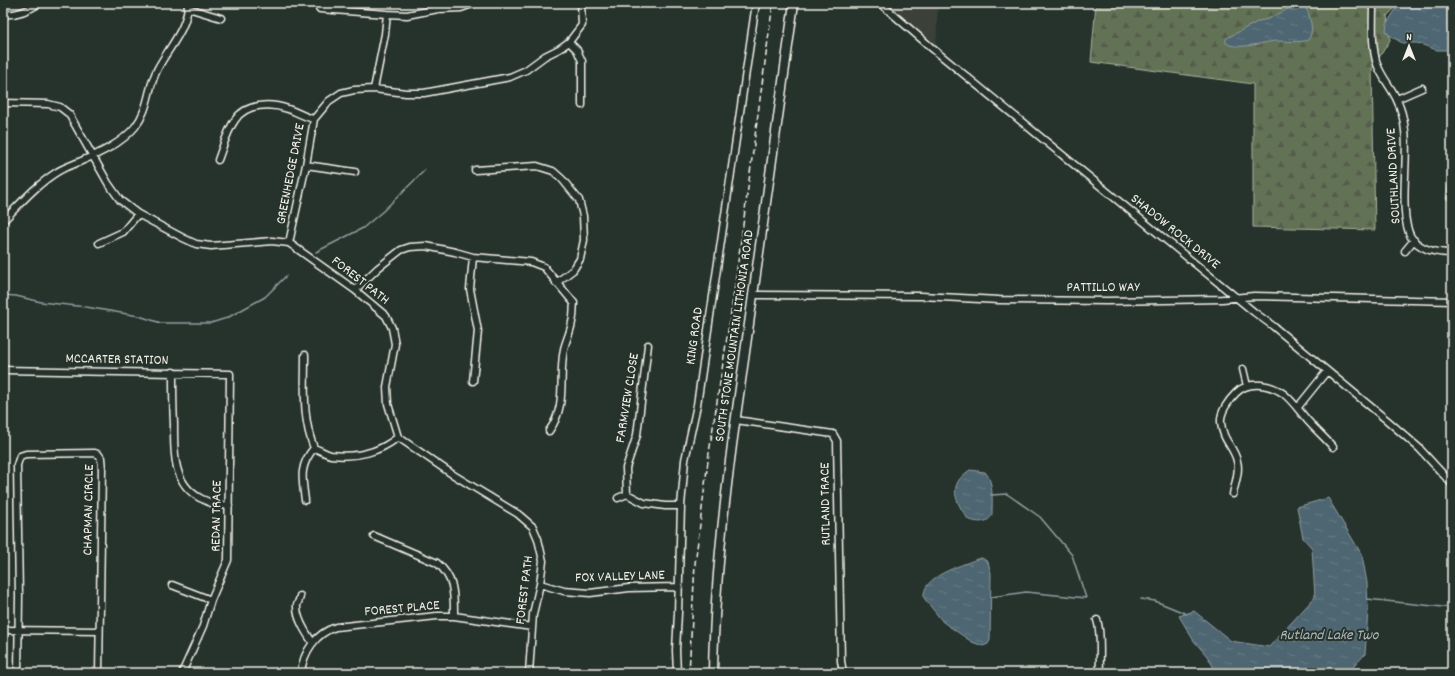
<svg xmlns="http://www.w3.org/2000/svg" width="1455" height="676" font-family="Dekko,sans-serif">
	<style>
		.built { fill: #3a4038 }
		.grass { fill: #627254; stroke: #abb29e }
		.forest { fill: url(#forest-firs); stroke: #abb29e }
		.water { fill: url(#water-ripples); stroke: #909ea1 }
		.lines { fill: none; stroke-linecap: round; stroke-linejoin: round }
		.stream { stroke: #909ea1; stroke-width: 1.5 }
		.street-casing { stroke: #f4f1e8; stroke-width: 9 }
		.secondary-casing { stroke: #f4f1e8; stroke-width: 11 }
		.street { stroke: #26332d; stroke-width: 6 }
		.secondary { stroke: #26332d; stroke-width: 8 }
		.rail { stroke: #f4f1e8; stroke-width: 1.5; stroke-dasharray: 6 3; stroke-linecap: butt }
		.labels { text-anchor: middle; dominant-baseline: central; stroke-width: 4; stroke-linejoin: round; paint-order: stroke }
		.street-label { font-size: 14px; fill: #f4f1e8; stroke: #26332d }
		.water-label { font-size: 15px; font-style: italic; fill: #b1b9b8; stroke: #26332d }
	</style>
	<defs>
		<pattern id="forest-firs" width="22" height="20" patternUnits="userSpaceOnUse"><rect width="22" height="20" fill="#627254"/><path d="M5 1l3.5 6h-7zM16 11l3.5 6h-7z" fill="#545b4c"/></pattern>
		<pattern id="water-ripples" width="26" height="14" patternUnits="userSpaceOnUse"><rect width="26" height="14" fill="#4d6671"/><path d="M2 4q2-2 4 0t4 0M15 11q2-2 4 0t4 0" fill="none" stroke="#677c85"/></pattern>
	</defs>
	<rect width="100%" height="100%" fill="#26332d"/>
	<filter id="ink" filterUnits="userSpaceOnUse"><feTurbulence type="fractalNoise" baseFrequency=".025" numOctaves="2"/><feDisplacementMap in="SourceGraphic" scale="8" xChannelSelector="R" yChannelSelector="G"/><feConvolveMatrix kernelMatrix="1 2 1 2 8 2 1 2 1" color-interpolation-filters="sRGB"/></filter>
	<g filter="url(#ink)">
		<path class="built" d="M 887,3 L 938,3 L 936,50 Z"/>
		<path class="grass" d="M 1452,164 L 1452,199 L 1446,199 Z"/>
		<path class="forest" d="M 1096,3 L 1400,3 L 1387,16 L 1390,40 L 1372,69 L 1375,230 L 1253,227 L 1253,84 L 1091,62 Z"/>
		<path class="water" d="M 1400,3 L 1452,3 L 1452,50 L 1437,50 L 1417,43 L 1402,43 L 1388,34 L 1386,31 L 1387,23 Z
			M 1301,5 L 1306,8 C 1310,17 1315,31 1308,40 C 1298,43 1287,41 1276,41 C 1263,42 1237,51 1226,43 L 1226,39 L 1227,38 L 1259,21 L 1268,19 L 1288,9 Z
			M 970,470 L 985,472 C 994,481 992,501 992,514 C 989,524 976,523 968,519 C 955,501 947,485 970,470 Z
			M 1328,498 L 1362,555 L 1367,583 L 1368,610 L 1365,654 L 1348,673 L 1217,673 L 1207,656 L 1194,641 L 1179,616 L 1194,611 L 1231,641 L 1269,647 L 1315,597 L 1312,548 L 1303,538 L 1297,507 Z
			M 982,558 L 988,562 L 991,573 L 990,640 L 988,644 L 983,646 L 972,642 L 943,622 L 924,598 C 921,576 961,566 977,559 Z"/>
		<g class="lines">
			<path class="stream" d="M 316,252 L 363,228 L 383,211 L 425,170
				M 3,295 L 16,296 L 41,302 L 86,307 L 139,316 L 161,323 L 211,323 L 227,318 L 265,297 L 286,276
				M 991,597 L 1026,592 L 1086,598 L 1072,555 L 1040,517 L 1007,494 L 991,495
				M 1141,599 L 1155,601 L 1187,614
				M 1367,599 L 1452,608"/>
			<defs>
				<path id="street" d="M 315,3 L 320,9 L 387,14
					M 880,3 L 933,49 L 1254,312 L 1273,326 L 1388,421 L 1419,448 L 1452,484
					M 1373,3 C 1373,23 1371,45 1377,64 C 1381,76 1391,87 1396,98 C 1401,108 1404,120 1405,131 C 1409,158 1398,214 1411,237 C 1420,250 1438,253 1452,253
					M 188,8 L 221,18
					M 3,14 C 17,16 29,10 40,3
					M 569,42 L 577,50 L 582,61 L 582,105
					M 374,89 L 385,34 L 387,14 L 407,15 L 438,9 L 461,8 L 475,3
					M 1397,99 L 1422,88
					M 3,103 L 48,104 L 60,107 L 69,114 L 108,183 L 120,200 L 138,214 L 183,238 L 196,244 L 211,246 L 272,241 L 289,243 L 355,290 L 386,316 L 392,328 L 395,344 L 387,387 L 388,404 L 398,437 L 452,474 L 518,514 L 533,527 L 538,539 L 543,561 L 540,584 L 533,614 L 529,673
					M 218,160 C 223,147 227,131 235,120 C 246,103 271,103 288,109 C 297,112 305,117 314,119
					M 306,165 L 355,172
					M 475,170 L 537,166 L 553,171 L 562,179 L 579,200 L 583,216 L 584,240 L 580,259 L 573,270 L 556,283
					M 3,221 C 20,204 36,185 57,172 C 63,168 72,165 79,162 C 98,154 121,144 135,127 C 150,108 147,88 158,68 C 169,47 188,28 188,3
					M 99,243 L 123,232 L 138,214
					M 289,243 L 306,165 L 314,119 L 329,101 L 341,93 L 354,90 L 374,89 L 406,93 L 424,93 L 510,77 L 526,70 L 545,56 L 559,49 L 569,42 L 582,25 L 581,3
					M 1405,251 L 1414,240
					M 355,290 L 378,268 L 401,250 L 410,247 L 426,246 L 455,252 L 473,257 L 531,262 L 544,267 L 574,303 C 573,310 574,316 572,322 C 571,331 566,340 564,349 C 558,378 568,405 549,431
					M 754,295 L 921,296 L 999,300 L 1107,301 L 1222,299 L 1254,296 L 1452,301
					M 305,355 C 305,387 302,419 314,448 C 320,450 326,454 331,455 C 356,458 380,452 398,437
					M 1243,369 L 1247,386
					M 3,370 L 230,374 L 228,560 L 211,600 L 203,626 L 182,673
					M 173,372 C 173,389 173,407 174,424 C 174,451 172,483 200,498 C 213,504 215,506 229,505
					M 473,381 L 478,331 L 470,289 L 473,257
					M 1298,407 L 1327,371
					M 736,420 L 833,434 L 837,441 L 841,661 L 843,673
					M 627,494 L 626,468 L 637,435 L 648,345
					M 627,494 L 644,503 L 665,506 L 681,506
					M 1233,494 C 1235,483 1240,471 1237,461 C 1234,447 1222,440 1221,422 C 1220,412 1229,400 1236,393 C 1243,386 1252,384 1261,385 C 1286,388 1293,404 1308,421 C 1316,430 1325,438 1333,447
					M 618,498 L 627,494
					M 305,500 C 302,478 299,466 314,448
					M 374,536 L 437,563 C 455,578 454,595 454,616
					M 540,584 L 564,591 L 590,593 L 629,588 L 678,587
					M 172,585 L 211,600
					M 300,596 C 300,599 298,602 297,605 C 296,618 306,633 313,643
					M 1097,620 C 1102,634 1099,657 1100,673
					M 3,630 L 99,631
					M 18,673 L 19,596 L 17,465 L 20,456 L 26,454 L 95,453 L 99,455 L 101,458 L 102,469 L 99,673
					M 301,673 C 303,652 316,633 336,627 L 437,616 L 454,616 L 532,627
					M 677,673 L 676,650 L 678,613 L 681,506 L 685,460 L 697,405 L 756,3"/>
				<path id="secondary" d="M 713,673 C 714,597 722,521 732,445 L 794,3"/>
			</defs>
			<use href="#street" class="street-casing"/>
			<use href="#secondary" class="secondary-casing"/>
			<use href="#street" class="street"/>
			<use href="#secondary" class="secondary"/>
			<path class="rail" d="M 689,673 L 695,564 L 709,453 L 733,299 L 773,3"/>
		</g>
	</g>
	<g class="labels">
		<g class="street-label">
			<text transform="translate(291 174) rotate(-79)">GREENHEDGE DRIVE</text>
			<text transform="translate(1394 176) rotate(-93)">SOUTHLAND DRIVE</text>
			<text transform="translate(1175 232) rotate(39)">SHADOW ROCK DRIVE</text>
			<text transform="translate(360 281) rotate(38)">FOREST PATH</text>
			<text x="1103" y="288">PATTILLO WAY</text>
			<text transform="translate(695 336) rotate(-82)">KING ROAD</text>
			<text transform="translate(735 336) rotate(-82)">SOUTH STONE MOUNTAIN LITHONIA ROAD</text>
			<text transform="translate(117 360) rotate(1)">MCCARTER STATION</text>
			<text transform="translate(628 398) rotate(-81)">FARMVIEW CLOSE</text>
			<text transform="translate(826 504) rotate(-91)">RUTLAND TRACE</text>
			<text transform="translate(89 510) rotate(-89)">CHAPMAN CIRCLE</text>
			<text transform="translate(217 516) rotate(-89)">REDAN TRACE</text>
			<text transform="translate(620 577) rotate(-2)">FOX VALLEY LANE</text>
			<text transform="translate(525 590) rotate(-83)">FOREST PATH</text>
			<text transform="translate(402 609) rotate(-5)">FOREST PLACE</text>
		</g>
		<g class="water-label">
			<text x="1329" y="636">Rutland Lake Two</text>
		</g>
	</g>
	<rect width="1455" height="676" fill="none" stroke="#26332d" stroke-width="16"/>
	<rect x="8" y="8" width="1439" height="660" fill="none" stroke="#f4f1e8" stroke-width="1.5" filter="url(#ink)"/>
	<g transform="translate(1409 46)" stroke="#26332d" stroke-width="3" paint-order="stroke">
	<path d="M0-3L7 15L0 10L-7 15Z" fill="#f4f1e8"/>
	<text y="-6" font-size="11" font-weight="bold" text-anchor="middle" fill="#f4f1e8">N</text>
	</g>
</svg>
